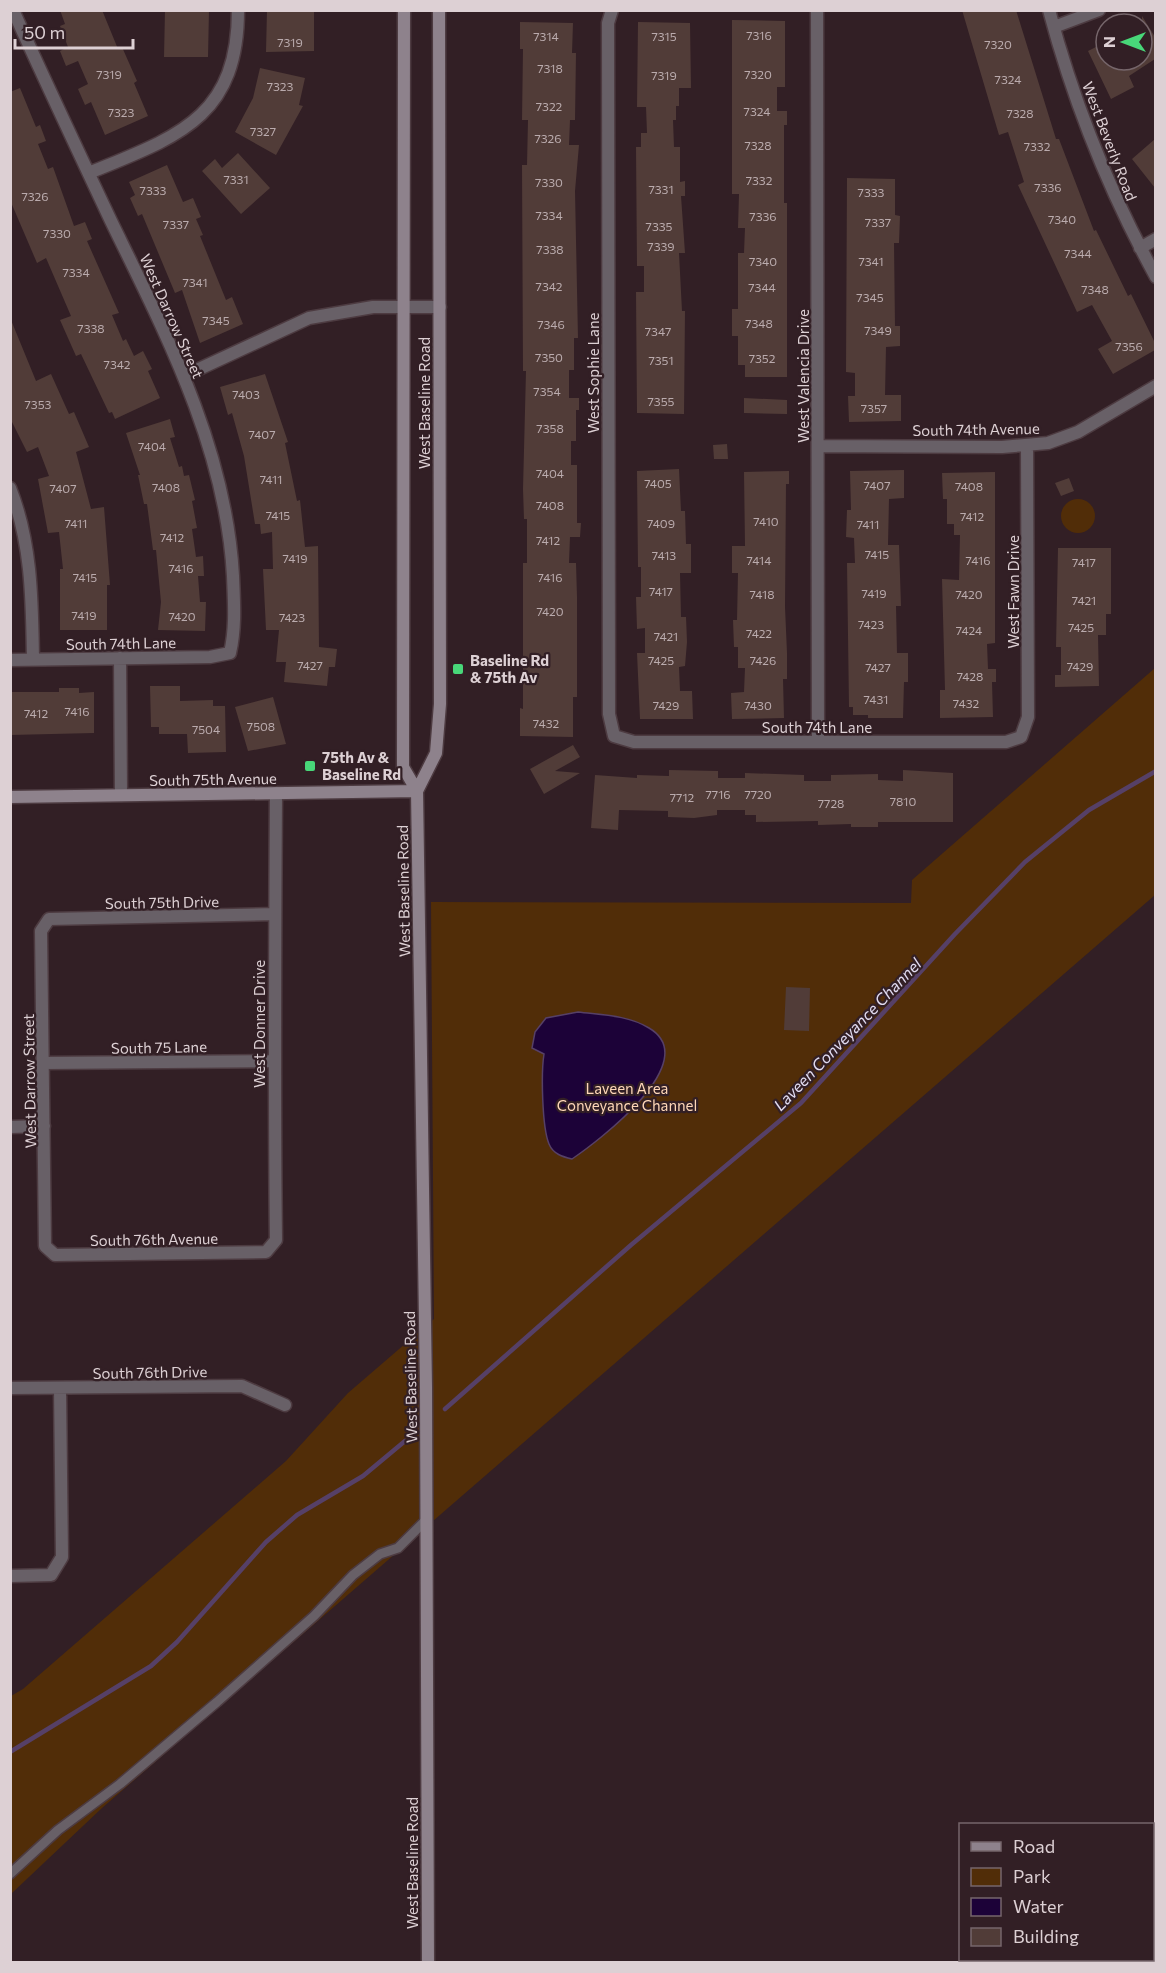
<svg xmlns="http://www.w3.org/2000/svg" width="1166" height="1973" font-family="Commissioner,sans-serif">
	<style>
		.green { fill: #512d08 }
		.water { fill: #1c0238; stroke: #564067; stroke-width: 1.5 }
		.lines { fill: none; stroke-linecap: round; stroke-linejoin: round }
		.stream { stroke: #564067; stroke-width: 4.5 }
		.building { fill: #513c38 }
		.pedestrian-casing { stroke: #4d3b41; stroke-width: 12 }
		.minor-casing { stroke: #4d3b41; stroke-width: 15 }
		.secondary-casing { stroke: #4d3b41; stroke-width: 15 }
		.pedestrian { stroke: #686067; stroke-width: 9 }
		.minor { stroke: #686067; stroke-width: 12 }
		.secondary { stroke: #8e828c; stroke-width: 12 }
		.poi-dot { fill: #48d779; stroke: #321f25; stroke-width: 2 }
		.labels { text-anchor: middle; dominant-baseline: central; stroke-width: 4.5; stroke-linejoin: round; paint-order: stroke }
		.number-label { font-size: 12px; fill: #baabad }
		.street-label { font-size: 15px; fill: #ddd0d4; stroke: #321f25 }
		.poi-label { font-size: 15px; font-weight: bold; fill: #ddd0d4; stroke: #321f25; text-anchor: start }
		.park-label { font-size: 15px; fill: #fed7b8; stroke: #321f25 }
		.water-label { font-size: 16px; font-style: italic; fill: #e2dcf1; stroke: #321f25 }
	</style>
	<rect width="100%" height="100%" fill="#321f25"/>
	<path class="green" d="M1061 516a17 17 0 1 1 34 0a17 17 0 1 1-34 0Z
		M 1155,668 L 1155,895 L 102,1808 L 11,1894 L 11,1696 L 23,1689 L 286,1461 L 348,1393 L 434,1319 L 431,902 L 911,903 L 912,880 Z"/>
	<path class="water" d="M 578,1012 C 601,1015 628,1015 649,1028 C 705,1061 597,1142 572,1159 C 563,1157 553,1154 549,1144 C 542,1127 541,1073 544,1054 L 532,1048 L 535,1032 L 546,1018 Z"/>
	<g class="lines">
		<path class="stream" d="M 445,1409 L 631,1245 L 801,1103 L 955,934 L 1025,862 L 1089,810 L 1156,771
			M 10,1752 L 151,1666 L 177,1642 L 266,1542 L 297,1515 L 363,1476 L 405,1441"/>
	</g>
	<path class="building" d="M 60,10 L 102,10 L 118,49 L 122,47 L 137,81 L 134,83 L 148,116 L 105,135 L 91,102 L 85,105 L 78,89 L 88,84 L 78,61 L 66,66 L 60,51 L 68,47 L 60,26 L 65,24 Z
		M 165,10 L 209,10 L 208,57 L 164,57 Z
		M 267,10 L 314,10 L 314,51 L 266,52 Z
		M 962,10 L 1016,10 L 1056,139 L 1059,139 L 1094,231 L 1096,230 L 1128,296 L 1131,294 L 1155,343 L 1155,350 L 1113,374 L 1098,349 L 1112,341 L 1092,305 L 1077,312 L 1018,185 L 1024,182 L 1008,132 L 999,135 Z
		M 1142,16 L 1155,37 L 1155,59 L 1129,76 L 1134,87 L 1111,99 L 1088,51 L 1106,42 L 1106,60 L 1142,60 Z
		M 732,20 L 785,21 L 785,87 L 777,87 L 777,111 L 787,111 L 787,125 L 784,125 L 784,203 L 787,203 L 787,377 L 745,377 L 745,365 L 738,365 L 738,336 L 732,336 L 732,309 L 738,309 L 738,253 L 744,253 L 745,228 L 738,228 L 739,194 L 732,194 Z
		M 520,22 L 573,23 L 572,53 L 576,53 L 575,120 L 570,120 L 569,145 L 579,145 L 575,191 L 578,338 L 574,338 L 574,370 L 569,370 L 569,398 L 579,398 L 579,410 L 576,410 L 576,441 L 571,441 L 571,465 L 577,465 L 577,523 L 581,523 L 580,537 L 570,537 L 569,563 L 576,563 L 577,597 L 577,697 L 573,697 L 573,737 L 520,736 L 520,708 L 523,709 L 523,563 L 527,563 L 527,519 L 524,519 L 523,489 L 526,371 L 523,371 L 522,165 L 527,165 L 528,120 L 522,120 L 523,49 L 520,49 Z
		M 638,22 L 690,23 L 691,88 L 679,88 L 679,106 L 676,106 L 676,120 L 673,120 L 674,147 L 680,147 L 680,182 L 685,181 L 685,196 L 681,196 L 685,253 L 679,253 L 682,311 L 685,311 L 684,414 L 637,413 L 636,292 L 644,292 L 644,266 L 637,266 L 636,147 L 641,147 L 641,133 L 647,133 L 646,107 L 637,107 Z
		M 260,68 L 305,78 L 299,105 L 303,106 L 276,155 L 235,132 L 253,98 Z
		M 20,88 L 36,127 L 40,125 L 46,141 L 38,144 L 48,169 L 53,167 L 74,226 L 85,222 L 92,239 L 87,241 L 119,313 L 112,315 L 123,341 L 126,339 L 134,356 L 143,351 L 152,369 L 148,371 L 160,398 L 115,419 L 112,412 L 109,413 L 81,354 L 76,356 L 60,320 L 71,316 L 46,258 L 37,263 L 10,200 L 10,92 Z
		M 1155,139 L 1155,188 L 1132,159 Z
		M 238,153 L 270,188 L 241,214 L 202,171 L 215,159 L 222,168 Z
		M 167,165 L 183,202 L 193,198 L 201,217 L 196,219 L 203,235 L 200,236 L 226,300 L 232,297 L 243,324 L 200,343 L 182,290 L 175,293 L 142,214 L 138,216 L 130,198 L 135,195 L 129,182 Z
		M 847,178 L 895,179 L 895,215 L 900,216 L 899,243 L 894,243 L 895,326 L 900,326 L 900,346 L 886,347 L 885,395 L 901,395 L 901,421 L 849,422 L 848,396 L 855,396 L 855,373 L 846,372 Z
		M 11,320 L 36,381 L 51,374 L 69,414 L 74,412 L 89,447 L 76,452 L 91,509 L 104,507 L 110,585 L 107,585 L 107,630 L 60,630 L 60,569 L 63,569 L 59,532 L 48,533 L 38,479 L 49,476 L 38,447 L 27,452 L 10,418 Z
		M 265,374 L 288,442 L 285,443 L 297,501 L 300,500 L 305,547 L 318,546 L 319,647 L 337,649 L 335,667 L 329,667 L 327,686 L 284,682 L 286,662 L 276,662 L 279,630 L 266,630 L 263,569 L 273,569 L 272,532 L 261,534 L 260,524 L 255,524 L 244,456 L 232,413 L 228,415 L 220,387 Z
		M 744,398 L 787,400 L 787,414 L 744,413 Z
		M 170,419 L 175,437 L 170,438 L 179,467 L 182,466 L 184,476 L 189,475 L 195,500 L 192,501 L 197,528 L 192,529 L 196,557 L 203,556 L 204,576 L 198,576 L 200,602 L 206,602 L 205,631 L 158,630 L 161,602 L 156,550 L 153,550 L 147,504 L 144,504 L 138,475 L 140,475 L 126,433 Z
		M 727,444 L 728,459 L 714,459 L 713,445 Z
		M 679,469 L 681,511 L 685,511 L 686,544 L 691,544 L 691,573 L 680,573 L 681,617 L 686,617 L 687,642 L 685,666 L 679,667 L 680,691 L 692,691 L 693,719 L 640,719 L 637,653 L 645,653 L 645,628 L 637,629 L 636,597 L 641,597 L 641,567 L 638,567 L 637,471 Z
		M 904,470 L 904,498 L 889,499 L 888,545 L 899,545 L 901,606 L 896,606 L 897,653 L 908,653 L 908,682 L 904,682 L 903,718 L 868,718 L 868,715 L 853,715 L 853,707 L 849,707 L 847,563 L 855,563 L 854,538 L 846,537 L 847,510 L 851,510 L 850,471 Z
		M 789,471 L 789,484 L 786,484 L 785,607 L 787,653 L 787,679 L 783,679 L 784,718 L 732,719 L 731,693 L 744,692 L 745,668 L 738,668 L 738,647 L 734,647 L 733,620 L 737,620 L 738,573 L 732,573 L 732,546 L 745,546 L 744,472 Z
		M 995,472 L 995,643 L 987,644 L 988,669 L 996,669 L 996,682 L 992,682 L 993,717 L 940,718 L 940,690 L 945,690 L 942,579 L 959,580 L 960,535 L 954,535 L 954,524 L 947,524 L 947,499 L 943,499 L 942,473 Z
		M 1069,478 L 1074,491 L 1061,496 L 1055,483 Z
		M 1058,548 L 1111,548 L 1111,614 L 1106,614 L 1106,635 L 1098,635 L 1099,686 L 1055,687 L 1055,675 L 1061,675 L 1061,647 L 1056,647 Z
		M 150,686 L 180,686 L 180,701 L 213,700 L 213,706 L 225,706 L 226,752 L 188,753 L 187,734 L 159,734 L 159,727 L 151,727 Z
		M 59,688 L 79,688 L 79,693 L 94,692 L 94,733 L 10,735 L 10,692 L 59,692 Z
		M 273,697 L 286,744 L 248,751 L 235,707 Z
		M 573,745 L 580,757 L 555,771 L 580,773 L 544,794 L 530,769 Z
		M 669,770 L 718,771 L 718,778 L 745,778 L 745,773 L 804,775 L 804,781 L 831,781 L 831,775 L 878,774 L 878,780 L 903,781 L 903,770 L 953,773 L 953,822 L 878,822 L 878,827 L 851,827 L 851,824 L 818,825 L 818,821 L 756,822 L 756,815 L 745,815 L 745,810 L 717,810 L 717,815 L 694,818 L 668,817 L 668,811 L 619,810 L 618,830 L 591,828 L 595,775 L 637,778 L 637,775 L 669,776 Z
		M 786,987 L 810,988 L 809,1031 L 784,1030 Z"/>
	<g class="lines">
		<defs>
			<path id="pedestrian" d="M 10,1874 L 58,1830 L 120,1784 L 217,1702 L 314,1616 L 353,1575 L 380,1554 L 398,1548 L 427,1519"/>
			<path id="minor" d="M 612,10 L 608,23 L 609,714 L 614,736 L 634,742 L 1006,742 L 1021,737 L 1028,717 L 1027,445
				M 817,10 L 818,742
				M 1049,10 C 1074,104 1110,193 1156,277
				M 1054,27 L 1099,10
				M 89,173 C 176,137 238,119 238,10
				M 1140,248 L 1156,239
				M 184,376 L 309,318 L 373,307 L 440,307
				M 818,446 L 1002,447 L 1048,443 L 1078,432 L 1156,386
				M 10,488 C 32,543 32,602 33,659
				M 120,658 L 121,795
				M 10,660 L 210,657 L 230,653 C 236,627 234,602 233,576 C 226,448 166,334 111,221 C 78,151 45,81 13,10
				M 275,914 L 49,919 L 41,931 L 45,1246 L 55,1255 L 266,1252 L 276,1240 C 274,1091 275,942 276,793
				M 44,1063 L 273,1061
				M 10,1127 L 44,1126
				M 10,1388 L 242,1386 L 285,1405
				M 10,1576 L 51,1575 L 62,1557 L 60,1389"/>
			<path id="secondary" d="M 404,10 L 403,767 L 417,791
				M 10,797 L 417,791
				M 428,1962 L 426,1387 L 417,791 L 436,753 L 440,704 L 439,10"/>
		</defs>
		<use href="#pedestrian" class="pedestrian-casing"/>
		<use href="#minor" class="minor-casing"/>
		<use href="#secondary" class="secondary-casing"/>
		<use href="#pedestrian" class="pedestrian"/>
		<use href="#minor" class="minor"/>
		<use href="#secondary" class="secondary"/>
	</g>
	<g class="poi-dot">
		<rect x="452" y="663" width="12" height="12" rx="3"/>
		<rect x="304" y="760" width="12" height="12" rx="3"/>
	</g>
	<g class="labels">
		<g class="number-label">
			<text x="759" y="35">7316</text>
			<text x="546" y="36">7314</text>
			<text x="664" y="36">7315</text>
			<text x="290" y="42">7319</text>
			<text x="998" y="44">7320</text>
			<text x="550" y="68">7318</text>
			<text x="109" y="74">7319</text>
			<text x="758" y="74">7320</text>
			<text x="664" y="75">7319</text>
			<text x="1008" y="79">7324</text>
			<text x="280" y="86">7323</text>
			<text x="549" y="106">7322</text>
			<text x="757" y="111">7324</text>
			<text x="121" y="112">7323</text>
			<text x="1020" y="113">7328</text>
			<text x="263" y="131">7327</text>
			<text x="548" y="138">7326</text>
			<text x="758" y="145">7328</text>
			<text x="1037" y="146">7332</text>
			<text x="236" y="179">7331</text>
			<text x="759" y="180">7332</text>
			<text x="549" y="182">7330</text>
			<text x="1048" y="187">7336</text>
			<text x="661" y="189">7331</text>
			<text x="153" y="190">7333</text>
			<text x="871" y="192">7333</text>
			<text x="35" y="196">7326</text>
			<text x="549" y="215">7334</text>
			<text x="763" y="216">7336</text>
			<text x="1062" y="219">7340</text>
			<text x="878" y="222">7337</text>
			<text x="176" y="224">7337</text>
			<text x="659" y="226">7335</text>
			<text x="57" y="233">7330</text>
			<text x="661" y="246">7339</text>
			<text x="550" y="249">7338</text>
			<text x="1078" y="253">7344</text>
			<text x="763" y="261">7340</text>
			<text x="871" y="261">7341</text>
			<text x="76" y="272">7334</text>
			<text x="195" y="282">7341</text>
			<text x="549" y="286">7342</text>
			<text x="762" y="287">7344</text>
			<text x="1095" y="289">7348</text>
			<text x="870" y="297">7345</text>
			<text x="216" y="320">7345</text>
			<text x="759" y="323">7348</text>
			<text x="551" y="324">7346</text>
			<text x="91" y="328">7338</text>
			<text x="878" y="330">7349</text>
			<text x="658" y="331">7347</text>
			<text x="1129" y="346">7356</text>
			<text x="549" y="357">7350</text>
			<text x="762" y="358">7352</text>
			<text x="661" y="360">7351</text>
			<text x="117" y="364">7342</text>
			<text x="547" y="391">7354</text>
			<text x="246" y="394">7403</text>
			<text x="661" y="401">7355</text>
			<text x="38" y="404">7353</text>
			<text x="874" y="408">7357</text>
			<text x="550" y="428">7358</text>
			<text x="262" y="434">7407</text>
			<text x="152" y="446">7404</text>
			<text x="550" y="473">7404</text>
			<text x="271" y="479">7411</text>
			<text x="658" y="483">7405</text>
			<text x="877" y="485">7407</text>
			<text x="969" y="486">7408</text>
			<text x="166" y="487">7408</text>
			<text x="63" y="488">7407</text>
			<text x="550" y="505">7408</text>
			<text x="278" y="515">7415</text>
			<text x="972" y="516">7412</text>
			<text x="766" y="521">7410</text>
			<text x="76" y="523">7411</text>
			<text x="661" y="523">7409</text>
			<text x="868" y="524">7411</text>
			<text x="172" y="537">7412</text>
			<text x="548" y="540">7412</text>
			<text x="877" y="554">7415</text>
			<text x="664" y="555">7413</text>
			<text x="295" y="558">7419</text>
			<text x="759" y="560">7414</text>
			<text x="978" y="560">7416</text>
			<text x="1084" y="562">7417</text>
			<text x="181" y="568">7416</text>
			<text x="85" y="577">7415</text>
			<text x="550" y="577">7416</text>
			<text x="661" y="591">7417</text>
			<text x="874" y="593">7419</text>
			<text x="762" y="594">7418</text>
			<text x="969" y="594">7420</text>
			<text x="1084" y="600">7421</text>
			<text x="550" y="611">7420</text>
			<text x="84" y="615">7419</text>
			<text x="182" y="616">7420</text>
			<text x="292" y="617">7423</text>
			<text x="871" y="624">7423</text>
			<text x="1081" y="627">7425</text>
			<text x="969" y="630">7424</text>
			<text x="759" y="633">7422</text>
			<text x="666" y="636">7421</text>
			<text x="661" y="660">7425</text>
			<text x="763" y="660">7426</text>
			<text x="310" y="665">7427</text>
			<text x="1080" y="666">7429</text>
			<text x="878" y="667">7427</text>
			<text x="970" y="676">7428</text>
			<text x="876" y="699">7431</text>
			<text x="966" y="703">7432</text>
			<text x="666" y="705">7429</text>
			<text x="758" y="705">7430</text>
			<text x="77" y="711">7416</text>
			<text x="36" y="713">7412</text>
			<text x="546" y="723">7432</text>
			<text x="261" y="726">7508</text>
			<text x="206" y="729">7504</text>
			<text x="718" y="794">7716</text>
			<text x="758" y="794">7720</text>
			<text x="682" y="797">7712</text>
			<text x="903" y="801">7810</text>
			<text x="831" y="803">7728</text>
		</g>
		<g class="street-label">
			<text transform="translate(1110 141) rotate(69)">West Beverly Road</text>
			<text transform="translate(172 316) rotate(66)">West Darrow Street</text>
			<text transform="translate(593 373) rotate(-90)">West Sophie Lane</text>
			<text transform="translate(803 376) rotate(-90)">West Valencia Drive</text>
			<text transform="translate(424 403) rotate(-90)">West Baseline Road</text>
			<text transform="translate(976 429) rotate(-1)">South 74th Avenue</text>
			<text transform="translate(1013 592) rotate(-90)">West Fawn Drive</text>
			<text transform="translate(121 643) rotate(-1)">South 74th Lane</text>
			<text x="817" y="727">South 74th Lane</text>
			<text transform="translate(213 779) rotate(-1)">South 75th Avenue</text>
			<text transform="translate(403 891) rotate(-91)">West Baseline Road</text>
			<text transform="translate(162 902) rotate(-1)">South 75th Drive</text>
			<text transform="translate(259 1024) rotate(-90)">West Donner Drive</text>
			<text transform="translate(159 1047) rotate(-1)">South 75 Lane</text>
			<text transform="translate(29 1081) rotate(-91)">West Darrow Street</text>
			<text transform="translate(154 1239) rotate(-1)">South 76th Avenue</text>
			<text transform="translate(150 1372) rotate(-1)">South 76th Drive</text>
			<text transform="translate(410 1377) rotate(-91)">West Baseline Road</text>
			<text transform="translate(412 1863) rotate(-90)">West Baseline Road</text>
		</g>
		<g class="poi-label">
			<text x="470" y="660">Baseline Rd<tspan x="470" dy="17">&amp; 75th Av</tspan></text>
			<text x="322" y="757">75th Av &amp;<tspan x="322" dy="17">Baseline Rd</tspan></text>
		</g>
		<g class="park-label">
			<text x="627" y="1088">Laveen Area<tspan x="627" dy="17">Conveyance Channel</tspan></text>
		</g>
		<g class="water-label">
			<text transform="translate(847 1034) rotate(-46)">Laveen Conveyance Channel</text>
		</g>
	</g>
	<rect width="1166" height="1973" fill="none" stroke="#ddd0d4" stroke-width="24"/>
	<rect x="959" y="1823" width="195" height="138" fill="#321f25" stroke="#76666b" stroke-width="1.5"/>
	<rect x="971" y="1842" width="30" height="9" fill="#8e828c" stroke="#76666b" stroke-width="1.5"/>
	<text x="1013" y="1853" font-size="18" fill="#ddd0d4">Road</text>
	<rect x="971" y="1868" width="30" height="18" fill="#512d08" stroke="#76666b" stroke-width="1.5"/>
	<text x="1013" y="1883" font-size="18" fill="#ddd0d4">Park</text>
	<rect x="971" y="1898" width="30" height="18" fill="#1c0238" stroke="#76666b" stroke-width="1.5"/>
	<text x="1013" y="1913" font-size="18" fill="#ddd0d4">Water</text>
	<rect x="971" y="1928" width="30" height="18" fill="#513c38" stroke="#76666b" stroke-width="1.5"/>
	<text x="1013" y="1943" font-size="18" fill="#ddd0d4">Building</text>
	<g transform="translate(1124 42) rotate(270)"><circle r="28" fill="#321f25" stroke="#76666b" stroke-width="1.5"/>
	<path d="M0-4.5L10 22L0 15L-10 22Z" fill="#48d779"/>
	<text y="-9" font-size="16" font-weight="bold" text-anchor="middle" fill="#ddd0d4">N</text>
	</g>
	<path d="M15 39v9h118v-9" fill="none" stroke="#ddd0d4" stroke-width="3"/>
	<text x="24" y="39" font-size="18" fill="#ddd0d4" stroke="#321f25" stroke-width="4.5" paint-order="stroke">50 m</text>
</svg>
